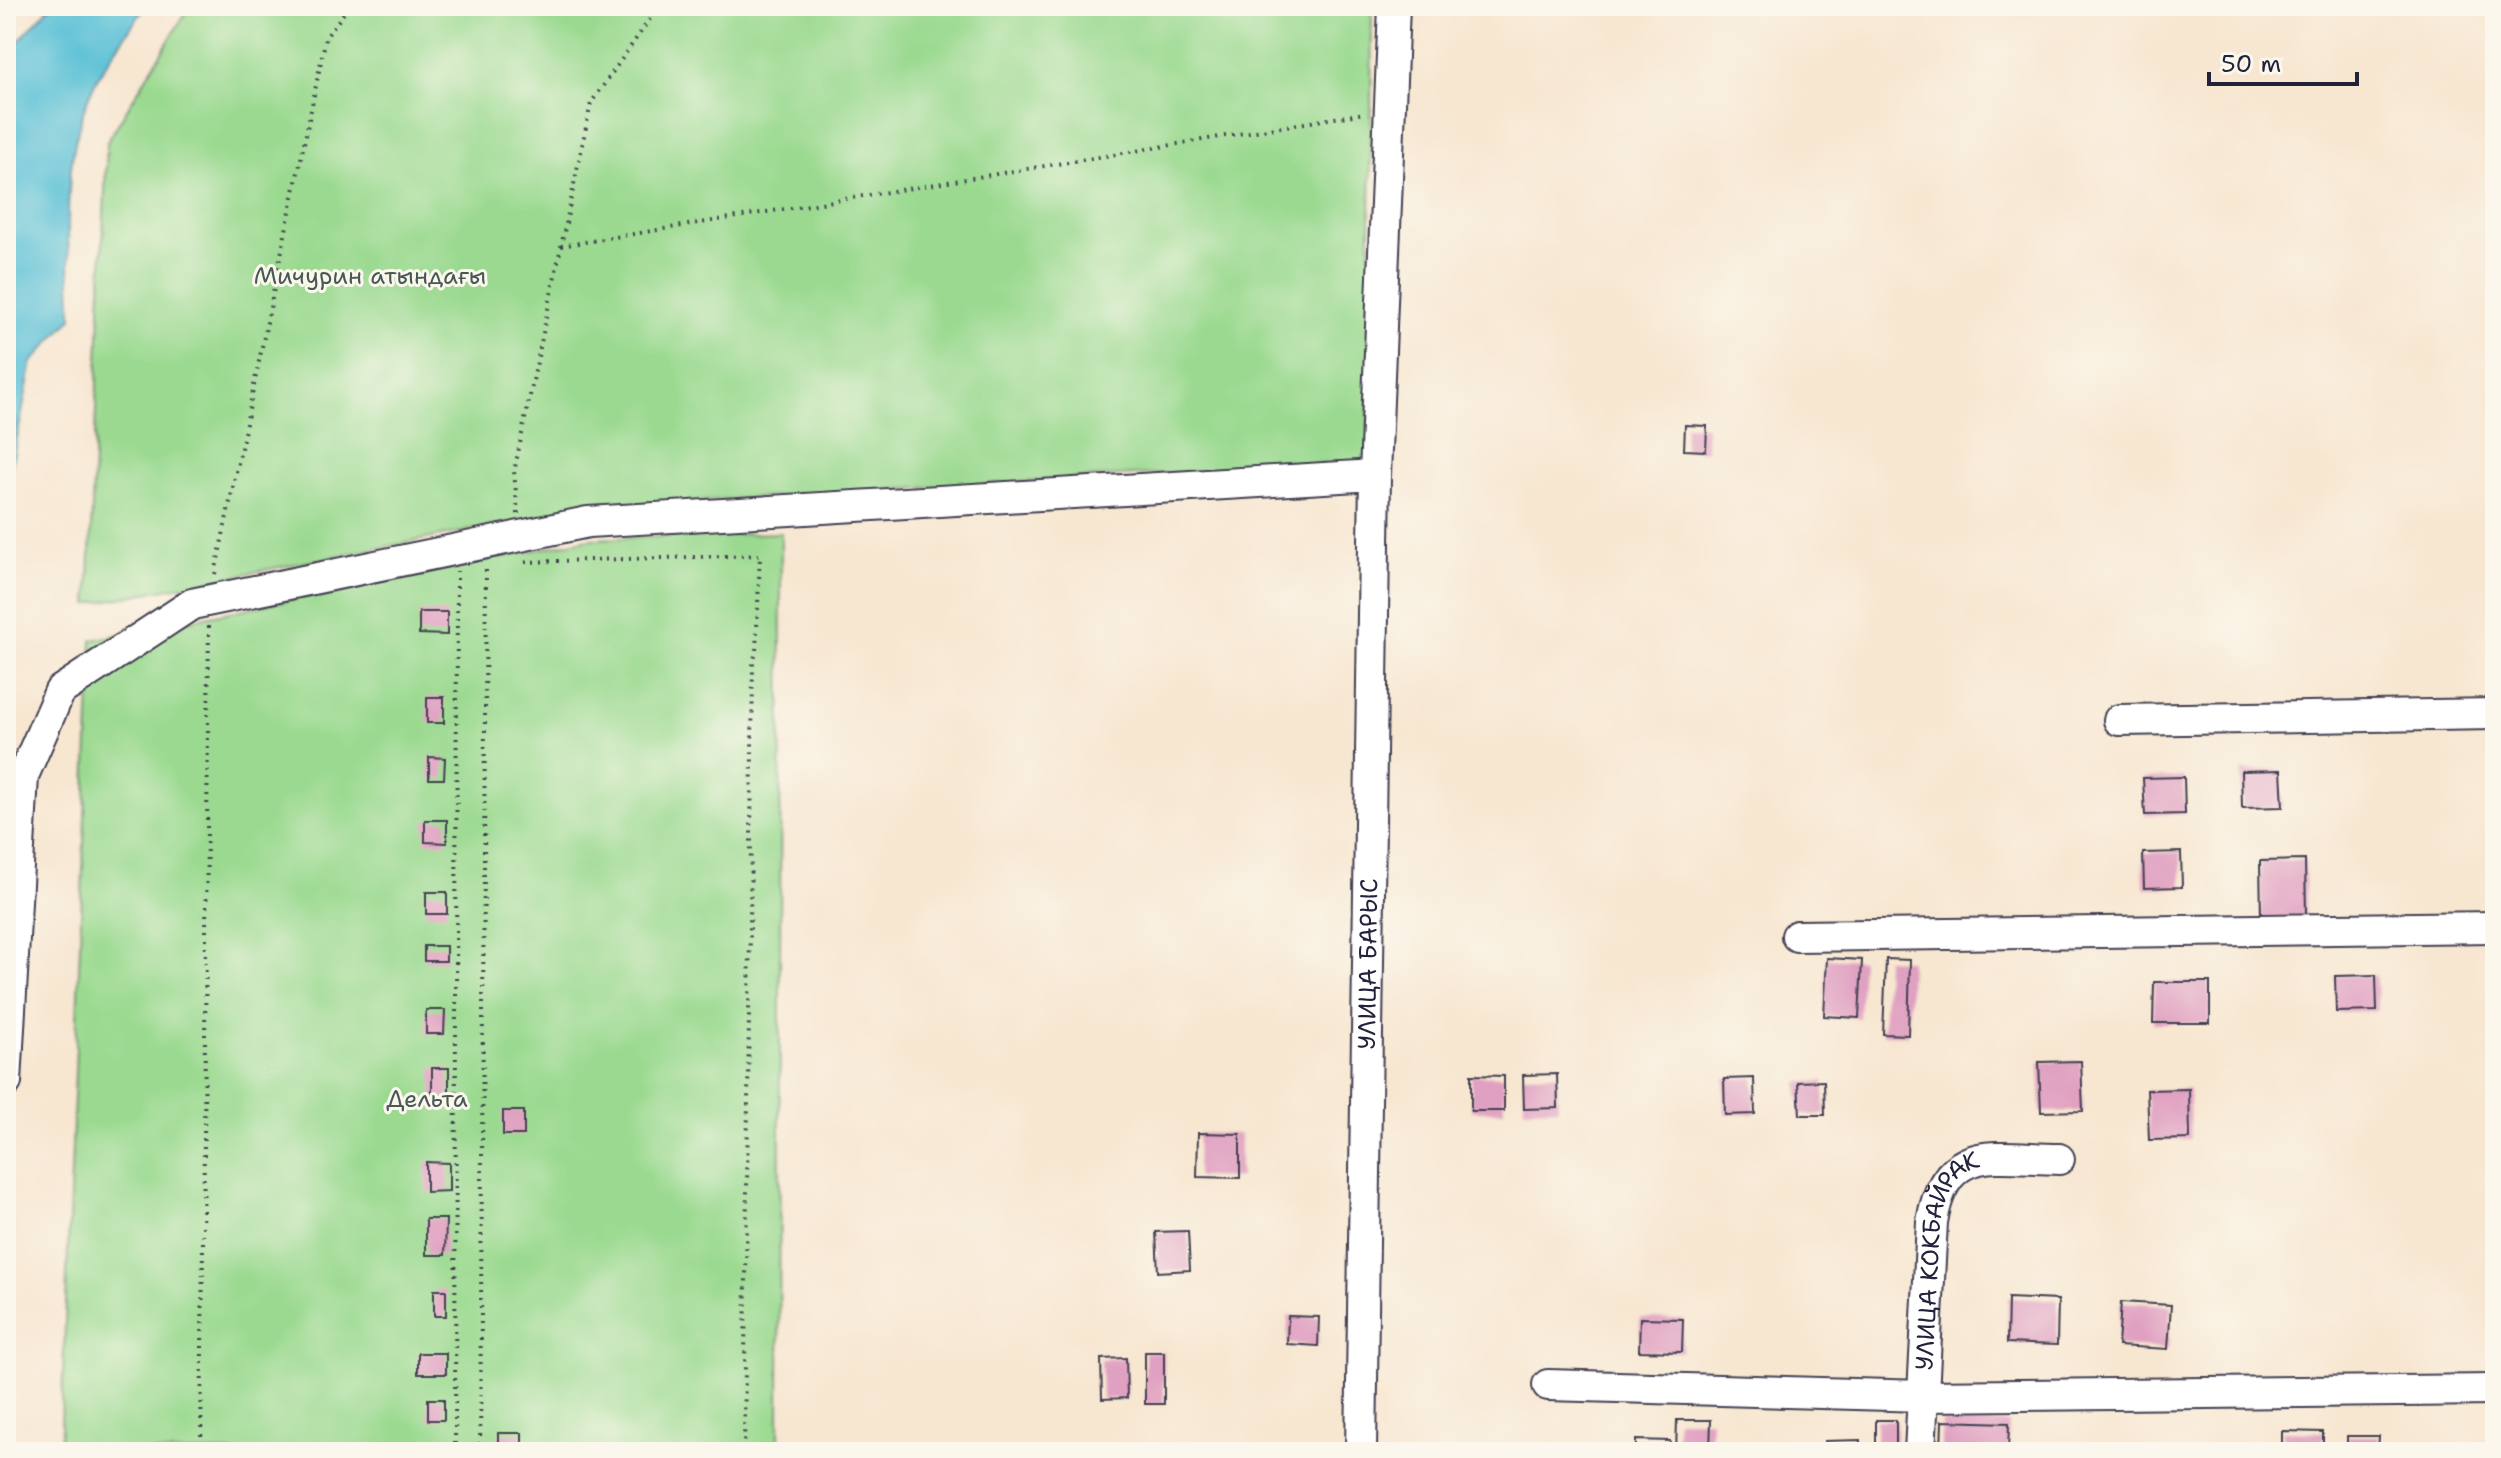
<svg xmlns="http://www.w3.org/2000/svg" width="2501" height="1458" font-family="'Shantell Sans',sans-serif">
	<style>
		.green { fill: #9ad98f; stroke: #5e7e65; stroke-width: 2 }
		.water { fill: #59c0d6; stroke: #3e7188; stroke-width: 2 }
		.building { fill: #e0a0c1 }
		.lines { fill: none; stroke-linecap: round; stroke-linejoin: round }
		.minor-casing { stroke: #423f51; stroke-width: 34 }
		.path { stroke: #423f51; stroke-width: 4; stroke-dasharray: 2 6; stroke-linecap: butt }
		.minor { stroke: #fff; stroke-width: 30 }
		.labels { text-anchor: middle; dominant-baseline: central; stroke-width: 6; stroke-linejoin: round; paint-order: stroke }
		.park-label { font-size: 24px; fill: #465954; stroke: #fbf7ec }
		.street-label { font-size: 24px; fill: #22223b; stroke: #fbf7ec }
	</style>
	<rect width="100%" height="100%" fill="#fbf7ec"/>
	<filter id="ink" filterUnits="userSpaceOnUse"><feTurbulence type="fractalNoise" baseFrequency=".0125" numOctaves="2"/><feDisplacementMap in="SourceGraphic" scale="16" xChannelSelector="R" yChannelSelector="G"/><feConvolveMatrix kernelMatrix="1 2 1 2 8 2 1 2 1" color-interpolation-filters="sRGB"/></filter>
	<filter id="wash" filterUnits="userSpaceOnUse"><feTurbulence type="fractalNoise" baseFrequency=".006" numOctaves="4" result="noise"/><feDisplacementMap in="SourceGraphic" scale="32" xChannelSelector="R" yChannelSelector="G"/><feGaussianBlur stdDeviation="1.8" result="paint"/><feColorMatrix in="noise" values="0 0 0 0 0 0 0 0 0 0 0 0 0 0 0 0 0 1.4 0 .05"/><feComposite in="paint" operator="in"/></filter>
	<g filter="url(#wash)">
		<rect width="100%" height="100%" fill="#f7e6d0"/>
		<path class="green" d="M 190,6 L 1372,6 L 1368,461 L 587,508 L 88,604 L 107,142 Z
			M 781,533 L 779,1452 L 60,1452 L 92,640 L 590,539 Z"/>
		<path class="water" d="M 51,6 L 146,6 C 129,31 109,56 95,83 C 59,156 68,240 72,318 L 32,362 L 6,494 L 6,72 L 15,45 Z"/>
		<g id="blocks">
			<path class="building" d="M 1685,425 L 1707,426 L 1706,451 L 1684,450 Z
				M 419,612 L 447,612 L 447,635 L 419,634 Z
				M 427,697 L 444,697 L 444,723 L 427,723 Z
				M 429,757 L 445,758 L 444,779 L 429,779 Z
				M 2281,770 L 2283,807 L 2242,808 L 2241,771 Z
				M 2184,777 L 2185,814 L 2145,815 L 2143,778 Z
				M 425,820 L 447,820 L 447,843 L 425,842 Z
				M 2181,852 L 2182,887 L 2144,888 L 2143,853 Z
				M 2305,860 L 2306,916 L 2261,918 L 2260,861 Z
				M 426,892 L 447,892 L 447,914 L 426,914 Z
				M 424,946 L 446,946 L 446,961 L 424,961 Z
				M 1827,958 L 1862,960 L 1859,1018 L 1824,1016 Z
				M 1886,959 L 1910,960 L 1908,1035 L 1883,1034 Z
				M 2376,975 L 2377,1011 L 2336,1012 L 2335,976 Z
				M 2154,982 L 2210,982 L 2210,1023 L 2153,1023 Z
				M 426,1010 L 445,1010 L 444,1034 L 426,1034 Z
				M 2081,1061 L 2083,1111 L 2041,1112 L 2039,1062 Z
				M 432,1068 L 449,1068 L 449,1097 L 432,1097 Z
				M 1557,1074 L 1558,1108 L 1524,1109 L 1523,1075 Z
				M 1471,1075 L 1504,1076 L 1504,1111 L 1471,1111 Z
				M 1754,1078 L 1755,1114 L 1725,1115 L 1724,1079 Z
				M 1824,1081 L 1825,1115 L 1800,1115 L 1798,1082 Z
				M 2189,1089 L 2190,1139 L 2149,1140 L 2147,1090 Z
				M 503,1111 L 524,1111 L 524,1135 L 503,1135 Z
				M 1198,1133 L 1240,1134 L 1240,1178 L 1197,1177 Z
				M 426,1162 L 449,1163 L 449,1191 L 426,1192 Z
				M 426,1219 L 446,1219 L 445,1255 L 426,1255 Z
				M 1188,1231 L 1190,1270 L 1158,1272 L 1156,1232 Z
				M 434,1290 L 446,1290 L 446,1316 L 434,1316 Z
				M 2008,1298 L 2058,1300 L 2057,1345 L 2007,1343 Z
				M 2121,1302 L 2171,1305 L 2168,1349 L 2118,1346 Z
				M 1288,1316 L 1319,1317 L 1318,1346 L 1287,1344 Z
				M 1640,1318 L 1683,1319 L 1682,1352 L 1639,1351 Z
				M 1145,1352 L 1164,1352 L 1164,1404 L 1145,1404 Z
				M 418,1353 L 446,1353 L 446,1374 L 418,1374 Z
				M 1126,1358 L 1127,1398 L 1102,1399 L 1101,1359 Z
				M 428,1399 L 444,1399 L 444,1420 L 428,1420 Z
				M 1677,1420 L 1711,1420 L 1710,1452 L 1676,1452 Z
				M 1876,1420 L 1896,1420 L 1896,1452 L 1876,1452 Z
				M 1942,1421 L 2009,1423 L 2008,1452 L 1941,1452 Z
				M 2282,1431 L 2323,1432 L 2323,1452 L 2282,1452 Z
				M 498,1433 L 522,1433 L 522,1451 L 498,1451 Z
				M 2347,1436 L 2379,1436 L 2378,1452 L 2347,1452 Z
				M 1636,1440 L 1670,1441 L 1670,1452 L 1636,1452 Z
				M 1860,1440 L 1860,1452 L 1824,1452 L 1824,1441 Z
				M 1730,1448 L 1767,1448 L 1767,1452 L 1730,1452 Z"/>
		</g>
	</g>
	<g filter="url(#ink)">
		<use href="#blocks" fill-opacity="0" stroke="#423f51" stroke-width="2"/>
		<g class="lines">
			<defs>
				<g id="minor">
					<path d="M 2119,720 L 2495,714"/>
					<path d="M 1797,936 L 2495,927"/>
					<path d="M 6,1082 L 23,776 L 60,691 L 192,604 L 588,522 L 1375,475"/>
					<path d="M 1548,1385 L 1924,1396 L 2495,1390"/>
					<path id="s1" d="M 1361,1452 L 1375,475 L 1394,6"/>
					<path id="s2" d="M 1920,1452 L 1932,1222 C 1945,1141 1994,1158 2059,1159"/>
				</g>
			</defs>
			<use href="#minor" class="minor-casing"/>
			<path class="path" d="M 561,246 L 1365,113
				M 518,514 L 514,472 L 591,103 L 659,6
				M 525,562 L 760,555 L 756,652 L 753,663 L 744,1452
				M 215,574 L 326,37 L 349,6
				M 201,1452 L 209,622
				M 455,1452 L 457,571
				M 480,1452 L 486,566"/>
			<use href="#minor" class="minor"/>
		</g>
	</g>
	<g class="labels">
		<g class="park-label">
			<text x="370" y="276">Мичурин атындағы</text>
			<text x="427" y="1099">Дельта</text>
		</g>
		<g class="street-label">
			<text stroke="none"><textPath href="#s1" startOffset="488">УЛИЦА БАРЫС</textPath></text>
			<text stroke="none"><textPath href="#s2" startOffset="198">УЛИЦА КОКБАЙРАК</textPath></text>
		</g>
	</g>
	<rect width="2501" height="1458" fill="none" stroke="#fbf7ec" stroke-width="32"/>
	<path d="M2209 72v12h148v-12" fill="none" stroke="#22223b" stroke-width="4"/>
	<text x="2221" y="72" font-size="24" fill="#22223b" stroke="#fbf7ec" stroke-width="6" paint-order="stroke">50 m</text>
</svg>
